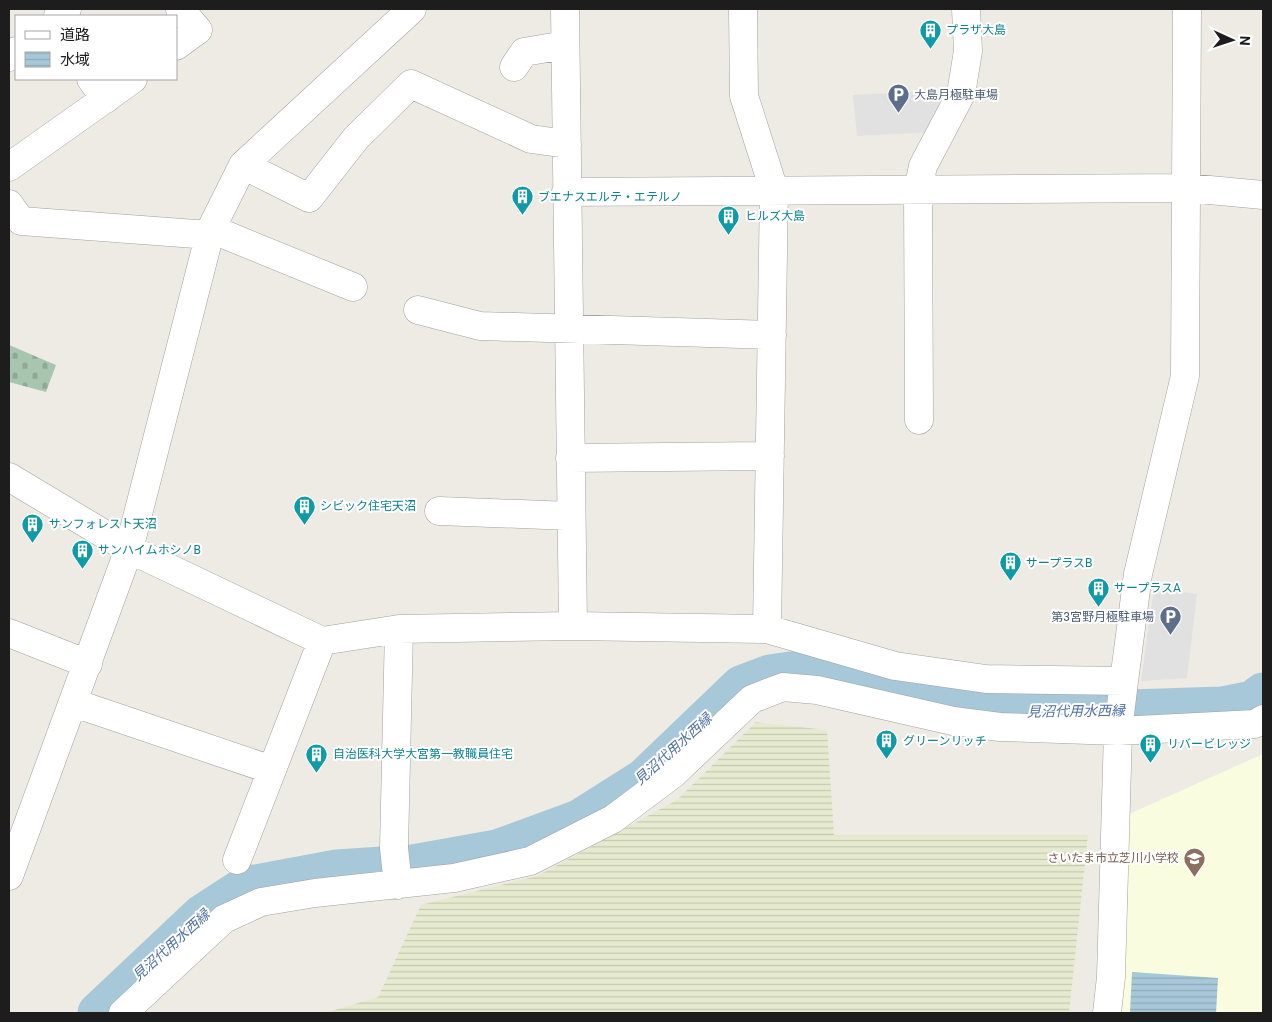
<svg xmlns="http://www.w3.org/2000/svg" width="1272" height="1022" font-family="Roboto,'Noto Sans JP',sans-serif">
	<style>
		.education { fill: #f9fcde }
		.farmland { fill: url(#farmland-rules) }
		.cemetery { fill: url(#cemetery-stones) }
		.parking { fill: #e1e1e1 }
		.water { fill: url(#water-rules) }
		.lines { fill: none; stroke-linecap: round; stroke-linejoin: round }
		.river { stroke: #a7c8d8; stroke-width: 41 }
		.minor-casing { stroke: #a1a1a1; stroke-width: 29 }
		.minor { stroke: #fff; stroke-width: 28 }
		.labels { text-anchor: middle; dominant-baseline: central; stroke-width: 4; stroke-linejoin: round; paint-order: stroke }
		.culture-label { font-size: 12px; fill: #0d838f; stroke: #fff; text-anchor: start }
		.service-label { font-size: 12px; fill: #4e5e75; stroke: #fff; text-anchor: start }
		.education-label { font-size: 12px; fill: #785e54; stroke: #fff; text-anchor: end }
		.water-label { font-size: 14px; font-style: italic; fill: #5172a5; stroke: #fff }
	</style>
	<defs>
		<pattern id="farmland-rules" width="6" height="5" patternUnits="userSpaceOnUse" patternTransform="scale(1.25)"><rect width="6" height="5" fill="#e6ebd0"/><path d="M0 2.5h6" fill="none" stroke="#c5c9b2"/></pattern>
		<pattern id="cemetery-stones" width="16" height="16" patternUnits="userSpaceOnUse" patternTransform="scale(1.25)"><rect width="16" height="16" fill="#a7c5af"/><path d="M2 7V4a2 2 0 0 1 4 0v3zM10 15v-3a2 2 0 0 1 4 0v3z" fill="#8fa996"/></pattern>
		<pattern id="water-rules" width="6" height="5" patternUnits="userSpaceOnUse" patternTransform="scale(1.25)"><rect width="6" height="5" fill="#a7c8d8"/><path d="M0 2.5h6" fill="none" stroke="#8fabb9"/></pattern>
	</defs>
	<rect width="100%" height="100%" fill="#eeebe4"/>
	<path class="education" d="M 1263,754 L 1263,1013 L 1115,1013 L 1129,814 Z"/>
	<path class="farmland" d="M 756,722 L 827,730 L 834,835 L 1088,835 L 1069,1013 L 325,1013 L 378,997 L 421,905 L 537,876 L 677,800 Z"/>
	<path class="cemetery" d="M 9,345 L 56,365 L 46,392 L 9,382 Z"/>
	<path class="parking" d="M 952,90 L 933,132 L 857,136 L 853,95 Z
		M 1154,589 L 1197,594 L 1187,678 L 1141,681 Z"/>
	<path class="water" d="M 1132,972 L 1218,978 L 1216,1013 L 1130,1013 Z"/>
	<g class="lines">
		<path class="river" d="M 98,1013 L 202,915 L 245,887 L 337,870 L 413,865 L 497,850 L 579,820 L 644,779 L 741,686 L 770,675 L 797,671 L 973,709 L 1039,713 L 1222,707 L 1252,701 L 1263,693"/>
		<defs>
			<path id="minor" d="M 565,9 L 573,626
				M 743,9 L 744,96 L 774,190 L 767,629
				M 58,16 L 67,9
				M 176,46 L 198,30 L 180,9
				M 9,57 L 16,51
				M 514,67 L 524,52 L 565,45
				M 91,79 L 106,99
				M 243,165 L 309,198 L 356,138 L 411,84 L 531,139 L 567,144
				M 9,167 L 133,79
				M 566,192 L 1188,188 L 1263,195
				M 9,204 L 21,221 L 209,235
				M 211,229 L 353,287
				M 418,310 L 480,326 L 772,335
				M 919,420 L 918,190 L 923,166 L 961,94 L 968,51 L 966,9
				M 570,458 L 770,456
				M 9,477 L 129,549 L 322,641 L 399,629 L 573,626 L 767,629 L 895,666 L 986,679 L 1124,681
				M 439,511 L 571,516
				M 9,633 L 88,664
				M 74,703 L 272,770
				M 237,860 L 322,641
				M 9,876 L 129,549 L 211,229 L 243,165 L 412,9
				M 398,885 L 394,848 L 399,629
				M 123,1013 L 224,919 L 261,902 L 315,893 L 454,878 L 530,861 L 613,819 L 673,774 L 752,699 L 783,687 L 817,690 L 953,721 L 1000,727 L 1118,731 L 1255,724 L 1263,719
				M 1107,1013 L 1111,977 L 1118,731 L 1124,681 L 1138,574 L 1185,376 L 1187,9"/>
		</defs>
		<use href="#minor" class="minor-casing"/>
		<use href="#minor" class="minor"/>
	</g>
	<defs>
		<symbol id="building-pin" viewBox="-11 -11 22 30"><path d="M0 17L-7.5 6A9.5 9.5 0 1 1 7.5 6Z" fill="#0f9aa8" stroke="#fff"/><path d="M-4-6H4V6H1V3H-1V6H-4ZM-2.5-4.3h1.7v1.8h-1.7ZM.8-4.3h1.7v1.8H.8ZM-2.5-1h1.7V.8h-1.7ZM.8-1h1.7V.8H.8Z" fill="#fff"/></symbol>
		<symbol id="parking-pin" viewBox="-11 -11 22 30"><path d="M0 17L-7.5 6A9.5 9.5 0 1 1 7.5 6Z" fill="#5c6f8a" stroke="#fff"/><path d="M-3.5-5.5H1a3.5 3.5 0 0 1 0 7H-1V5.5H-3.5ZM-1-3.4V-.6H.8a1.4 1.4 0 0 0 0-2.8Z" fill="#fff"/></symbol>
		<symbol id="school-pin" viewBox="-11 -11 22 30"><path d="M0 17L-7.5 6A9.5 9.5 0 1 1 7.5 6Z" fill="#8d6e63" stroke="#fff"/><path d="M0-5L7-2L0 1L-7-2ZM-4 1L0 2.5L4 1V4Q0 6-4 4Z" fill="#fff"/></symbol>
	</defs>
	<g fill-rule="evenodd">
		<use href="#building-pin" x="918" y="18" width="25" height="34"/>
		<use href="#parking-pin" x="886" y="82" width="25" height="34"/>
		<use href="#building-pin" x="510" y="184" width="25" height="34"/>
		<use href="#building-pin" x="716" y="204" width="25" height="34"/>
		<use href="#building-pin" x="292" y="494" width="25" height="34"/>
		<use href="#building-pin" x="20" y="512" width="25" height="34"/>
		<use href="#building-pin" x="70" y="538" width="25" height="34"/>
		<use href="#building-pin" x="998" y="550" width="25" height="34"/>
		<use href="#building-pin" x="1086" y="576" width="25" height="34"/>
		<use href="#parking-pin" x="1158" y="604" width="25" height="34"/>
		<use href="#building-pin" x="874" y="728" width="25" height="34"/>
		<use href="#building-pin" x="1138" y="732" width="25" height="34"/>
		<use href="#building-pin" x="304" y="742" width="25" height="34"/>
		<use href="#school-pin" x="1182" y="846" width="25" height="34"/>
	</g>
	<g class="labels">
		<g class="culture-label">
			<text x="946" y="30">プラザ大島</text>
			<text x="538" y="197">ブエナスエルテ・エテルノ</text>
			<text x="745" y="216">ヒルズ大島</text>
			<text x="320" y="506">シビック住宅天沼</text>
			<text x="49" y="524">サンフォレスト天沼</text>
			<text x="98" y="550">サンハイムホシノB</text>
			<text x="1026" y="563">サープラスB</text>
			<text x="1114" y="588">サープラスA</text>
			<text x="903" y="741">グリーンリッチ</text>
			<text x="1167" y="744">リバービレッジ</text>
			<text x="333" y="754">自治医科大学大宮第一教職員住宅</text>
		</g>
		<g class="service-label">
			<text x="914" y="95">大島月極駐車場</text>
			<text x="1154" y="617" text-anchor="end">第3宮野月極駐車場</text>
		</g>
		<g class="education-label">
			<text x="1179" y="858">さいたま市立芝川小学校</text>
		</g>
		<g class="water-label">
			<text transform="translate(1076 711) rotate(-1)">見沼代用水西縁</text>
			<text transform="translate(673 749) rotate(-42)">見沼代用水西縁</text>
			<text transform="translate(171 945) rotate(-42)">見沼代用水西縁</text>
		</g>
	</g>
	<rect width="1272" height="1022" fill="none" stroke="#1d1d1d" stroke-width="20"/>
	<rect x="15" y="15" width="162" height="65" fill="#ffffff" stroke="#a5a5a5"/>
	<rect x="25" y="31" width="25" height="8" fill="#ffffff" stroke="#a5a5a5"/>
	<text x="60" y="40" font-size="15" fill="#1d1d1d">道路</text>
	<rect x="25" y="52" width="25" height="15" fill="url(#water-rules)" stroke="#a5a5a5"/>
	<text x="60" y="65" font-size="15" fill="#1d1d1d">水域</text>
	<g transform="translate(1232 40) rotate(93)" stroke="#ffffff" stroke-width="4" paint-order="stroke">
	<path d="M0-4L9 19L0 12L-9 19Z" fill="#1d1d1d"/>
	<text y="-8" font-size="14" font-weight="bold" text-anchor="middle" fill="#1d1d1d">N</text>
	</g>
</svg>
